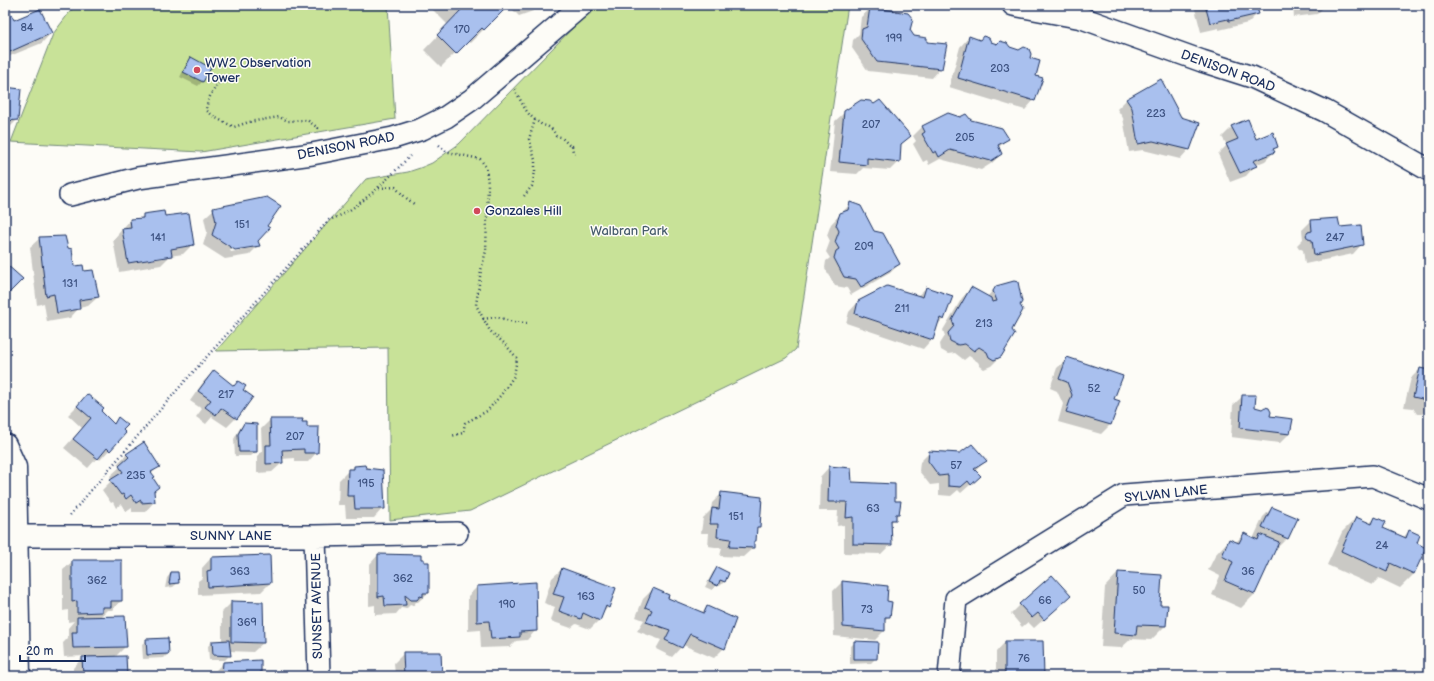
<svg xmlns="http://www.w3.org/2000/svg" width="1434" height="681" font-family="'Balsamiq Sans',sans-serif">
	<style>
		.green { fill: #c8e298; stroke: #72887b }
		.shadow { fill: #0003; fill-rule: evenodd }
		.building { fill: #a9c0ee; stroke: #1b2f5e }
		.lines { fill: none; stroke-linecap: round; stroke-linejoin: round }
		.minor-casing { stroke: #1b2f5e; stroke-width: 24 }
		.secondary-casing { stroke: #1b2f5e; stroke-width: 25 }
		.path { stroke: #1b2f5e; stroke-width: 2.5; stroke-dasharray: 1 3; stroke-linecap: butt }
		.minor { stroke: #fdfcf7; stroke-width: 21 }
		.secondary { stroke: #fdfcf7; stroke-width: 22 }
		.poi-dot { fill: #d1495b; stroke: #fdfcf7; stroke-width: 1.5 }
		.labels { text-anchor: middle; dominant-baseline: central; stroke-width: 3; stroke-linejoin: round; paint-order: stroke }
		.number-label { font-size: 11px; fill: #3e5382 }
		.poi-label { font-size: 13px; fill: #1b2f5e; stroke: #fdfcf7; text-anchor: start }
		.street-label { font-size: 13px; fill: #1b2f5e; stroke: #fdfcf7 }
		.park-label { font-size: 13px; fill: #465c6c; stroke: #fdfcf7 }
	</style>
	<rect width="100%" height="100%" fill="#fdfcf7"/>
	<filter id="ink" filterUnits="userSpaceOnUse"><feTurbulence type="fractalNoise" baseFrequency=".025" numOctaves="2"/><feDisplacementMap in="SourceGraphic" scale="8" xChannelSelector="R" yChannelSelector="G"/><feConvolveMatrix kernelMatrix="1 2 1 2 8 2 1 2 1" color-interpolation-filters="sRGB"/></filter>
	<g filter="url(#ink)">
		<path class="green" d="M 75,5 L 388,5 L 395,119 L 201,152 L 11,142 L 53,34 Z
			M 595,5 L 848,5 L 796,349 L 786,358 L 470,511 L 390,520 L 388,348 L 216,351 L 366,179 L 408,172 L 420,168 L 432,163 L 459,144 Z"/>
		<path class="shadow" d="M 428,5 L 502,5 L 505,8 L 470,43 L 467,41 L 441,67 L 424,50 L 448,25 Z
			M 508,5 L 540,5 L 533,11 L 519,16 Z
			M 1194,5 L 1255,5 L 1258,13 L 1248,23 L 1219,30 L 1219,28 L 1201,32 Z
			M 1293,5 L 1326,5 L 1317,14 L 1294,17 Z
			M 871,8 L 909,31 L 914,37 L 926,43 L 941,68 L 932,78 L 868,71 L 852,48 L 853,40 L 859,34 L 861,17 Z
			M 5,16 L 14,21 L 51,33 L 42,43 L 5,58 Z
			M 969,37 L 1009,48 L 1029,59 L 1035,76 L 1034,100 L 1025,110 L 949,87 L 960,47 Z
			M 191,59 L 210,68 L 202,82 L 198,86 L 180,77 L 187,63 Z
			M 1161,81 L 1189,149 L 1180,159 L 1143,150 L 1129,152 L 1123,118 L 1117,109 L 1126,100 Z
			M 5,88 L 17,120 L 7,130 L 5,136 Z
			M 845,112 L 909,136 L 900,146 L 899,161 L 890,170 L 863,168 L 857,174 L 830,172 L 835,121 Z
			M 948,114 L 970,121 L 1007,139 L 998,148 L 1001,154 L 992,163 L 981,170 L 940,159 L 929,165 L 927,160 L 923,162 L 913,144 L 916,141 L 913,136 L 922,127 Z
			M 1232,127 L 1256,140 L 1277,147 L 1273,150 L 1274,152 L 1265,161 L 1255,165 L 1255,166 L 1246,176 L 1230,182 L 1218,154 L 1227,145 L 1222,137 Z
			M 851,203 L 899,264 L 890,273 L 851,295 L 847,288 L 835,286 L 825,268 L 826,261 L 830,258 L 826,252 L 830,241 L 827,235 L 831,224 Z
			M 214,209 L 259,245 L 249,255 L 225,259 L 203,245 L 207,232 L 204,218 ZM 252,246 L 252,248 L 231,252 L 230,250 Z
			M 144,215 L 164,217 L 193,244 L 183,254 L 170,256 L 161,265 L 119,272 L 113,240 L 130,220 L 139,220 Z
			M 1338,219 L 1339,228 L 1362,244 L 1353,254 L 1305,264 L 1303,250 L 1299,248 L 1297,245 L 1303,239 L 1302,230 L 1311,221 Z
			M 40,238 L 73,267 L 83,272 L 98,297 L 88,306 L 79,308 L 70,318 L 47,322 L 44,303 L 37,305 L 30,247 Z
			M 996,287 L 1000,357 L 991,366 L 984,369 L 980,366 L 978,362 L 969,356 L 964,360 L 955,353 L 948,354 L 941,350 L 940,344 L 945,336 L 943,330 L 962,298 L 971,288 L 987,297 Z
			M 926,288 L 943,319 L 936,326 L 932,339 L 923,349 L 846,323 L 849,312 L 858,302 L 917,296 Z
			M 1067,359 L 1112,399 L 1119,402 L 1110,425 L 1101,434 L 1058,422 L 1063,404 L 1057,391 L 1050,388 L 1057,368 Z
			M 1429,368 L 1429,411 L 1426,411 L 1422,414 L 1417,414 L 1413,408 L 1404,407 L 1411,378 L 1420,369 L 1428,371 Z
			M 214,371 L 234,386 L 241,390 L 236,418 L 227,427 L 212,417 L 206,424 L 196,417 L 202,409 L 190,401 L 204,381 Z
			M 87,396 L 99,411 L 113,424 L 118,418 L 121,430 L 125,433 L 100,460 L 98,457 L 88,468 L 64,448 L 82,428 L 68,415 Z
			M 1243,396 L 1254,408 L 1262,410 L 1289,434 L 1280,443 L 1231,437 L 1233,405 Z
			M 270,420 L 301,423 L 306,428 L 317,452 L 308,462 L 295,462 L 295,458 L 281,459 L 282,463 L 272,472 L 257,473 L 257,456 L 262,451 L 261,429 Z
			M 245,424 L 256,452 L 251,456 L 235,456 L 234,439 L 240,428 Z
			M 930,452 L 986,461 L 975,471 L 980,476 L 961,493 L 958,490 L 951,496 L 939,495 L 939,484 L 930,485 L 919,471 L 920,462 Z
			M 127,454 L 158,467 L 151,474 L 152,479 L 158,487 L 153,492 L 154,502 L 145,512 L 132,512 L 132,508 L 126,512 L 121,504 L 116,508 L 113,502 L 111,503 L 102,490 L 112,480 L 110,476 L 120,467 L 117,464 Z
			M 354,467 L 383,508 L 374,518 L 346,518 L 345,505 L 338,505 L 339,480 L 349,470 L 351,470 Z
			M 829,467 L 898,513 L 890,524 L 891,544 L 881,554 L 844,553 L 844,525 L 837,526 L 838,511 L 819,511 L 820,477 Z
			M 722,493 L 759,526 L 756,529 L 755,541 L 753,544 L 753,548 L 743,557 L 720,556 L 722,548 L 708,546 L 709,533 L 701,533 L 703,518 L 711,510 L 712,503 Z
			M 1272,508 L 1287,538 L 1277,548 L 1276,547 L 1255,594 L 1241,608 L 1212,595 L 1220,576 L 1208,570 L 1216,554 L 1229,540 L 1235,543 L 1244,534 L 1253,539 L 1263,517 Z
			M 1356,518 L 1369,524 L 1375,518 L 1382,529 L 1403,538 L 1409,531 L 1415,544 L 1414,574 L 1400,588 L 1379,578 L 1372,585 L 1327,565 L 1342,532 Z
			M 378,555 L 428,593 L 418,602 L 416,602 L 413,606 L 410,605 L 406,609 L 401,608 L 396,614 L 375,615 L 375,605 L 369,606 L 369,565 Z
			M 211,558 L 270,583 L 261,592 L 198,595 L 198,581 L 202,578 L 202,568 Z
			M 73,561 L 121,601 L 112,610 L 107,610 L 101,616 L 97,616 L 95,618 L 126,646 L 115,657 L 126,674 L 124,676 L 73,676 L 73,668 L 84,656 L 64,657 L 63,643 L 68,638 L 68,628 L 74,621 L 68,622 L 68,610 L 63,611 L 63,570 Z
			M 718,568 L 728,573 L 724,582 L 720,586 L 717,585 L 712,590 L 705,587 L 713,572 Z
			M 562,569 L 608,607 L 602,614 L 599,620 L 590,629 L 576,624 L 571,628 L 551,621 L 555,607 L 544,603 L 552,578 Z
			M 171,573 L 178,583 L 173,587 L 165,588 L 167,578 Z
			M 1118,573 L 1159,606 L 1167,606 L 1165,626 L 1151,640 L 1131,639 L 1121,648 L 1101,647 L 1105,587 Z
			M 842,582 L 886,602 L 889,616 L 884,621 L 884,631 L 875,640 L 834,636 L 833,591 Z
			M 477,587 L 536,630 L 527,640 L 516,641 L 510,647 L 481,648 L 480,630 L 468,631 L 468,596 Z
			M 653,589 L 666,599 L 701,613 L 707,607 L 724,648 L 714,658 L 683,645 L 672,657 L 656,649 L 661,640 L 637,631 L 644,620 L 636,617 L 643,599 Z
			M 232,602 L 263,643 L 253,652 L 229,651 L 230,655 L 225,660 L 209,660 L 208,646 L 212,642 L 222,641 L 222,612 Z
			M 1020,605 L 1060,605 L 1034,628 L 1028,622 L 1022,627 L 1011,614 Z
			M 147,640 L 168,654 L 164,658 L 143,659 L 142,644 Z
			M 855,642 L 876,658 L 871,663 L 850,664 L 850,647 Z
			M 1005,642 L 1042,642 L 1043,676 L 996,676 L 996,652 Z
			M 404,653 L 441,676 L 395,676 L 394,663 Z
			M 223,663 L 260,676 L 214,676 L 214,672 Z"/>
		<path class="building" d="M 456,5 L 504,5 L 506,8 L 484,30 L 482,28 L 456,54 L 437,35 L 461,10 Z
			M 1205,5 L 1256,5 L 1259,14 L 1229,21 L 1228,19 L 1210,23 Z
			M 1303,5 L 1327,5 L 1304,8 Z
			M 870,7 L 908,13 L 913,19 L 910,30 L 914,36 L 927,38 L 927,42 L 947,44 L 942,69 L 877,62 L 861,39 L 862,29 L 867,27 Z
			M 40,9 L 52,33 L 5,54 L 5,15 L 10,12 L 14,20 Z
			M 969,36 L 980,40 L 983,36 L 989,38 L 991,42 L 997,44 L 1000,41 L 1007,43 L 1010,47 L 1019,50 L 1024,47 L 1029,49 L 1031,54 L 1030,58 L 1040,61 L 1036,76 L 1043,78 L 1035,101 L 958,78 Z
			M 191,57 L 211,68 L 203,82 L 183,72 Z
			M 1161,79 L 1181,117 L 1200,123 L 1190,150 L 1153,141 L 1138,144 L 1132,108 L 1126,99 Z
			M 5,87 L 21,89 L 18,120 L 6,121 L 5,127 L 9,131 L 8,134 L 5,136 Z
			M 861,100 L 870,101 L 874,104 L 880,100 L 911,136 L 901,144 L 900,162 L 867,158 L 867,165 L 839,162 L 844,111 Z
			M 948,113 L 960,117 L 966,114 L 971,120 L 1002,128 L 1009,139 L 998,145 L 1002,154 L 991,161 L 950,150 L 939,157 L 936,151 L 933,153 L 922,134 L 925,132 L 922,126 Z
			M 1248,119 L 1256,139 L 1273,132 L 1278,147 L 1273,149 L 1275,152 L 1253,161 L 1257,166 L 1240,173 L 1226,144 L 1238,139 L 1231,126 Z
			M 267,197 L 281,206 L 267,226 L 270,228 L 258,241 L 260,246 L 235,250 L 212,235 L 216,222 L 213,208 Z
			M 850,202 L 861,206 L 874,231 L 883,233 L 900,264 L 861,287 L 856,279 L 844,277 L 834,258 L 836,251 L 839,249 L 835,242 L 839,231 L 836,225 L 840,213 L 848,210 Z
			M 164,211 L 165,216 L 189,213 L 194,245 L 171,249 L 172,256 L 128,263 L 122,229 L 131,228 L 130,219 L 143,218 L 143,214 Z
			M 1338,218 L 1340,227 L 1361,225 L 1363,245 L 1314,255 L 1312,240 L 1308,239 L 1306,235 L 1308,232 L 1312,231 L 1311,220 Z
			M 65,236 L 68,248 L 72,249 L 74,266 L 83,265 L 84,271 L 93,270 L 99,297 L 79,300 L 80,309 L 57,313 L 54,294 L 46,296 L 39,237 Z
			M 5,246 L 8,255 L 6,255 L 6,264 L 23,279 L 5,297 Z
			M 1014,281 L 1018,282 L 1022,302 L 1020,305 L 1023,310 L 1012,330 L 1015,334 L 1001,357 L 994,360 L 989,357 L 987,352 L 979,347 L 974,351 L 965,344 L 958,345 L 950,341 L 948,333 L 954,326 L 952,320 L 971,287 L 991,298 L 992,302 L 997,301 L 993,291 L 996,286 Z
			M 887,286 L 923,297 L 926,287 L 953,296 L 944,320 L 940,318 L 933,340 L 855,314 L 858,301 Z
			M 1067,357 L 1123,376 L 1114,399 L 1120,401 L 1111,425 L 1066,412 L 1072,395 L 1067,382 L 1059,379 Z
			M 1420,368 L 1429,370 L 1429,405 L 1427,405 L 1422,399 L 1413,397 Z
			M 214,370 L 234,386 L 238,381 L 246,386 L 243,390 L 253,397 L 237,419 L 221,408 L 216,415 L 205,407 L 211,400 L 198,391 Z
			M 87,394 L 104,408 L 101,411 L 114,424 L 118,417 L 128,425 L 123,430 L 126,433 L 110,451 L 107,448 L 98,459 L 73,439 L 91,418 L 77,406 Z
			M 1242,395 L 1256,395 L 1255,407 L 1262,409 L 1265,407 L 1269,408 L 1271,412 L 1270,416 L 1293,419 L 1290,434 L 1240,428 Z
			M 270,419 L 303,419 L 302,422 L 307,422 L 307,427 L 319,427 L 318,453 L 304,453 L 304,449 L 282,450 L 283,463 L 266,464 L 266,445 L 271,445 Z
			M 244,423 L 257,424 L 257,452 L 239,452 L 238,434 Z
			M 144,442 L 160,467 L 151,472 L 155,477 L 153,478 L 159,487 L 154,491 L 155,502 L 141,503 L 141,500 L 136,503 L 131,495 L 126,499 L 123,494 L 121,495 L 110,480 L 123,472 L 119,466 L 129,457 L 126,454 Z
			M 972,444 L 987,461 L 974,469 L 981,476 L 971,485 L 968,481 L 961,487 L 948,486 L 948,475 L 939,476 L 928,461 L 929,451 L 960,453 Z
			M 365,465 L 366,468 L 383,470 L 385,509 L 355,509 L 354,496 L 347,496 L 348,469 L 354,469 L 354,466 Z
			M 829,466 L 851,468 L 852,482 L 895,484 L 895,501 L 901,501 L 899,514 L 896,514 L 896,520 L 891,520 L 892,545 L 853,544 L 853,517 L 846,518 L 847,502 L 828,502 Z
			M 721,492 L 762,497 L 760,527 L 757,527 L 756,541 L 754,541 L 754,548 L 729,547 L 731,539 L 717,537 L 718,524 L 710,524 L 712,508 L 719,509 Z
			M 1272,507 L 1298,518 L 1288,539 L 1262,527 Z
			M 1356,517 L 1372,524 L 1375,517 L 1386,522 L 1383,528 L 1406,538 L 1409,530 L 1420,535 L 1417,543 L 1426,548 L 1414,574 L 1390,563 L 1387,572 L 1341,551 Z
			M 1244,533 L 1258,540 L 1260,534 L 1279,542 L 1255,594 L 1225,581 L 1233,562 L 1222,556 L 1229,539 L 1239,543 Z
			M 378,554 L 421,555 L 421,559 L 424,559 L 424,562 L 429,562 L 429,593 L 423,593 L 423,597 L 420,596 L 417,600 L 411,600 L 405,595 L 406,605 L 385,606 L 384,596 L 378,597 Z
			M 270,555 L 271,583 L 208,587 L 207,571 L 211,570 L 211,557 Z
			M 72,560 L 122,560 L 122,601 L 111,601 L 111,607 L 102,607 L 102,612 L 77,613 L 77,601 L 72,602 Z
			M 717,567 L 729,573 L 725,582 L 720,580 L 718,586 L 709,582 Z
			M 562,568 L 616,588 L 609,608 L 606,606 L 600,621 L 583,613 L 581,619 L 559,611 L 564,597 L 553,594 Z
			M 171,572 L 178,572 L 179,583 L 169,584 Z
			M 1118,572 L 1162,575 L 1160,605 L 1168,605 L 1166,626 L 1137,625 L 1136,635 L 1114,633 Z
			M 1052,575 L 1071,596 L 1044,620 L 1038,613 L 1032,618 L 1019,604 Z
			M 842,581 L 888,586 L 887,601 L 892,602 L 890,617 L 885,617 L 885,631 L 843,627 Z
			M 536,582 L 537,631 L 520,632 L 520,637 L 491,639 L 489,621 L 477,622 L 477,586 Z
			M 653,588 L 669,595 L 668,598 L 704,613 L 707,606 L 736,619 L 725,649 L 690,634 L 682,648 L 665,640 L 670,630 L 646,622 L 652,610 L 645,607 Z
			M 231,601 L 263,602 L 264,643 L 231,642 Z
			M 125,616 L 127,647 L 73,648 L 72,632 L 77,632 L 77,617 Z
			M 168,638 L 169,654 L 147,655 L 146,639 Z
			M 229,640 L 231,656 L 213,655 L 212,641 Z
			M 854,641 L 878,642 L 877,659 L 854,659 Z
			M 1005,641 L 1043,641 L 1044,676 L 1005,675 Z
			M 403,652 L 441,652 L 442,676 L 404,676 Z
			M 126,656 L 127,675 L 83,676 L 82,657 Z
			M 261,660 L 261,676 L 222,676 L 223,662 Z"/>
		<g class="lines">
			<defs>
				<path id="minor" d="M 1013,5 L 1082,18 L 1202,61 L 1252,77 L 1325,111 L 1429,170
					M 70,195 L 138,178 L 312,154 L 393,138 L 422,129 L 446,117 L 471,100 L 582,5
					M 5,536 L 315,536 L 457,533
					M 315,536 L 319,676
					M 949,676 L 956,599 L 1124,495 L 1373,476 L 1429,499"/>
				<path id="secondary" d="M 5,445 L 15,467 L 19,676"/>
			</defs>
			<use href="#minor" class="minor-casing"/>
			<use href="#secondary" class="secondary-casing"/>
			<path class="path" d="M 207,75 L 220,82 C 212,91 208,98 206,110 L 216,118 L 234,127 L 249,122 L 279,117 L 288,121 L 307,120 L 318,128 L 316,131
				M 515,89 C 520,99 525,112 534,119 C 537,122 539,122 542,125 C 549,126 553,129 556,136 L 561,137 L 569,145 L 572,146 L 573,152 L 576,154
				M 439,145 L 446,151 L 452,153 L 480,159 L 486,167 L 488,184 L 486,251 L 481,270 L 476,305 L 490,331 L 504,343 L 517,358 L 514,376 L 501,395 L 487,411 L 465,423 L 463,433 L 451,436
				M 379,188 L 395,187 L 405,197 L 414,204
				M 524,196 L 532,186 L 535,172 L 535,160 L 529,139 L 535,120
				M 483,319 L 497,317 L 513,322 L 527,323
				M 70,515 L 178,389 L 329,220 C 358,211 389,177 410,156"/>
			<use href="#minor" class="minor"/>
			<use href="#secondary" class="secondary"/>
		</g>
	</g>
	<g class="poi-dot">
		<circle cx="197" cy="70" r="4"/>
		<circle cx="477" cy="211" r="4"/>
	</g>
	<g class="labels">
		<g class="number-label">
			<text x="27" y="27">84</text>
			<text x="462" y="29">170</text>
			<text x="894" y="38">199</text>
			<text x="1000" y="68">203</text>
			<text x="1156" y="113">223</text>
			<text x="871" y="124">207</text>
			<text x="965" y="137">205</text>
			<text x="242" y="224">151</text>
			<text x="158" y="237">141</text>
			<text x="1335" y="237">247</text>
			<text x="864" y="246">209</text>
			<text x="70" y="283">131</text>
			<text x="902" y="308">211</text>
			<text x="984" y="323">213</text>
			<text x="1094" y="388">52</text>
			<text x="226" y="394">217</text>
			<text x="295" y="436">207</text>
			<text x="956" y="465">57</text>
			<text x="136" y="475">235</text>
			<text x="366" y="483">195</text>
			<text x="873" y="508">63</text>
			<text x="736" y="516">151</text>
			<text x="1382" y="545">24</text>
			<text x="240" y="571">363</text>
			<text x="1248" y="571">36</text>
			<text x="403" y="578">362</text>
			<text x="97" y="580">362</text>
			<text x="1139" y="590">50</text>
			<text x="586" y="596">163</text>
			<text x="1045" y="600">66</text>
			<text x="507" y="604">190</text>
			<text x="867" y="609">73</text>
			<text x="247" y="622">369</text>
			<text x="1024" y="658">76</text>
		</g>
		<g class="poi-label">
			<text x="205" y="63">WW2 Observation<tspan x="205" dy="15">Tower</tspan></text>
			<text x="485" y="211">Gonzales Hill</text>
		</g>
		<g class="street-label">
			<text transform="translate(1228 71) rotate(20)">DENISON ROAD</text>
			<text transform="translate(346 146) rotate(-11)">DENISON ROAD</text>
			<text transform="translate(1166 494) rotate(-6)">SYLVAN LANE</text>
			<text x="231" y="536">SUNNY LANE</text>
			<text transform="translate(317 606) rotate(-91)">SUNSET AVENUE</text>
		</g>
		<g class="park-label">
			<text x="629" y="231">Walbran Park</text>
		</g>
	</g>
	<rect width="1434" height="681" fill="none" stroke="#fdfcf7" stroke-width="20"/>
	<rect x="10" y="10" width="1414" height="661" fill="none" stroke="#1b2f5e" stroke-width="1.5" filter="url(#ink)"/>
	<path d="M20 655v6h65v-6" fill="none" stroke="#1b2f5e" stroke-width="2"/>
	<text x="26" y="655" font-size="12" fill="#1b2f5e" stroke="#fdfcf7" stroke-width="3" paint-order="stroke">20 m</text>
</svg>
